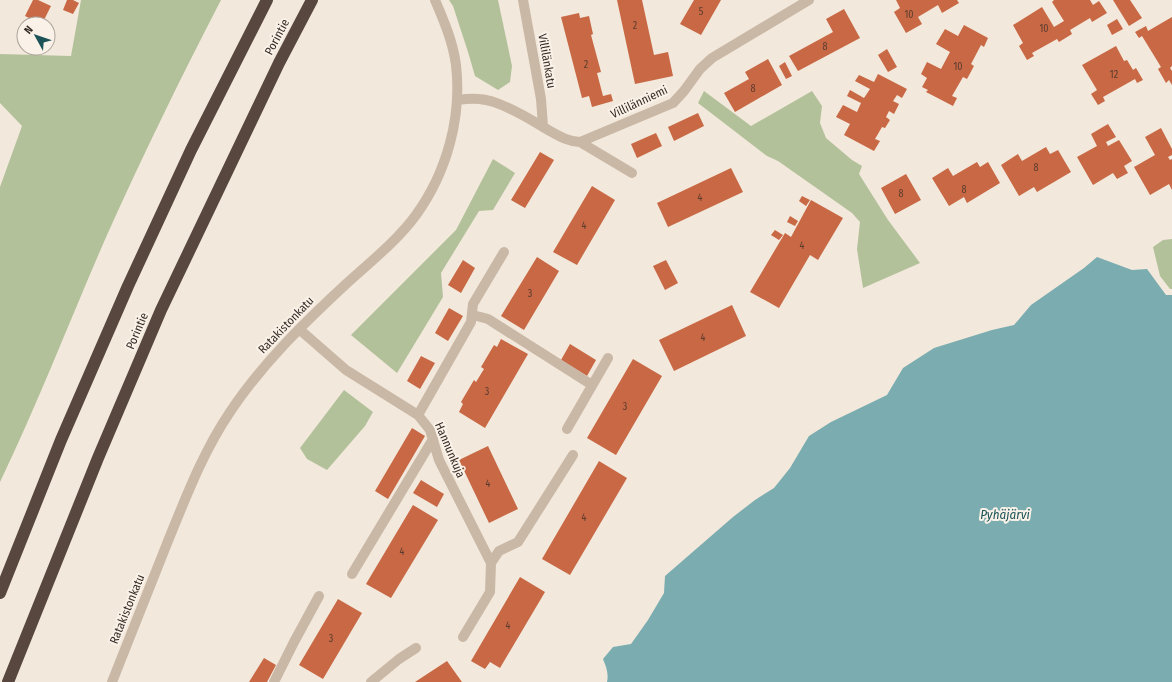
<svg xmlns="http://www.w3.org/2000/svg" width="1172" height="682" font-family="'Fira Sans Condensed',sans-serif">
	<style>
		.green { fill: #b3c19b }
		.water { fill: #7aacb0 }
		.building { fill: #c86844 }
		.lines { fill: none; stroke-linecap: round; stroke-linejoin: round }
		.minor { stroke: #cab8a7; stroke-width: 10 }
		.highway { stroke: #58473e; stroke-width: 12 }
		.labels { text-anchor: middle; dominant-baseline: central; stroke-width: 4; stroke-linejoin: round; paint-order: stroke }
		.number-label { font-size: 10px; fill: #5b3c2f }
		.street-label { font-size: 12px; fill: #372d28; stroke: #faf2e8 }
		.water-label { font-size: 13px; font-style: italic; fill: #1c5359; stroke: #faf2e8 }
	</style>
	<rect width="100%" height="100%" fill="#f2e8db"/>
	<path class="green" d="M 81,0 L 221,0 C 181,77 143,155 107,235 C 71,317 39,401 0,482 L 0,187 L 22,126 L 0,103 L 0,54 L 71,56 Z
		M 449,0 L 498,0 L 512,66 L 510,82 L 498,90 L 475,76 L 468,52 L 453,6 Z
		M 704,91 L 751,126 L 812,91 L 822,106 L 820,123 L 826,138 L 852,160 L 862,166 L 859,174 L 888,220 L 920,263 L 863,288 L 857,249 L 860,222 L 852,213 L 778,161 L 767,156 L 698,103 Z
		M 493,159 L 515,173 L 493,210 L 479,211 L 441,273 L 443,297 L 397,373 L 351,335 L 456,230 Z
		M 1172,239 L 1172,289 L 1170,289 L 1160,276 L 1153,247 L 1163,240 Z
		M 344,390 L 373,412 L 365,426 L 327,470 L 307,459 L 300,448 Z"/>
	<path class="water" d="M 1097,257 L 1132,270 L 1147,269 L 1166,295 L 1172,295 L 1172,682 L 607,682 C 609,674 606,666 603,659 L 613,647 L 631,644 L 648,620 L 664,593 L 665,576 L 733,517 L 755,500 L 774,488 L 790,468 L 809,436 L 831,422 L 887,395 L 903,368 L 934,348 L 992,330 L 1014,325 L 1031,305 L 1084,268 Z"/>
	<path class="building" d="M 33,0 L 38,0 L 51,6 L 42,24 L 25,16 Z
		M 67,0 L 73,0 L 79,3 L 73,14 L 63,10 Z
		M 617,0 L 642,0 L 654,55 L 668,52 L 673,76 L 635,84 Z
		M 694,0 L 721,0 L 701,35 L 680,24 Z
		M 896,0 L 957,0 L 959,3 L 942,13 L 938,5 L 918,17 L 922,24 L 906,33 L 894,12 L 900,8 Z
		M 1054,0 L 1090,0 L 1093,5 L 1099,1 L 1107,13 L 1092,22 L 1090,18 L 1070,30 L 1072,34 L 1059,42 L 1057,39 L 1032,53 L 1034,56 L 1027,60 L 1019,46 L 1023,43 L 1013,25 L 1042,7 L 1054,27 L 1064,21 L 1052,2 Z
		M 1113,0 L 1130,0 L 1142,18 L 1129,26 Z
		M 844,9 L 860,38 L 798,71 L 789,56 L 833,32 L 826,19 Z
		M 579,13 L 580,18 L 589,16 L 593,34 L 591,35 L 601,72 L 597,73 L 603,96 L 611,94 L 613,101 L 592,107 L 589,96 L 582,98 L 561,17 Z
		M 1172,17 L 1172,66 L 1170,68 L 1172,71 L 1172,85 L 1169,80 L 1166,83 L 1158,69 L 1161,67 L 1142,36 L 1139,38 L 1135,32 L 1146,26 L 1148,31 Z
		M 1117,19 L 1123,29 L 1112,35 L 1107,25 Z
		M 964,25 L 988,38 L 984,47 L 981,45 L 971,64 L 974,66 L 967,79 L 963,77 L 952,96 L 957,98 L 953,106 L 926,92 L 928,90 L 922,87 L 927,78 L 921,74 L 927,62 L 941,69 L 950,52 L 936,44 L 945,29 L 958,36 Z
		M 1116,46 L 1124,61 L 1127,60 L 1133,70 L 1136,68 L 1143,80 L 1137,83 L 1135,79 L 1103,97 L 1105,101 L 1098,105 L 1091,94 L 1097,90 L 1082,65 Z
		M 887,49 L 897,67 L 888,72 L 878,55 Z
		M 768,59 L 782,85 L 735,112 L 724,93 L 749,79 L 745,72 Z
		M 785,62 L 792,76 L 786,79 L 779,66 Z
		M 878,74 L 907,89 L 902,98 L 897,95 L 893,101 L 899,104 L 894,114 L 889,111 L 886,117 L 890,120 L 885,128 L 882,127 L 875,139 L 880,141 L 874,151 L 844,135 L 850,124 L 836,117 L 843,105 L 857,112 L 861,103 L 847,96 L 850,90 L 864,98 L 870,89 L 855,81 L 859,75 L 874,82 Z
		M 698,113 L 704,126 L 674,141 L 668,127 Z
		M 1108,124 L 1116,137 L 1106,142 L 1108,146 L 1119,140 L 1132,161 L 1124,166 L 1128,173 L 1117,179 L 1113,173 L 1093,185 L 1077,157 L 1097,146 L 1091,134 Z
		M 1161,128 L 1172,149 L 1172,155 L 1168,157 L 1170,160 L 1172,159 L 1172,190 L 1169,184 L 1150,195 L 1134,167 L 1155,155 L 1145,137 Z
		M 656,133 L 662,146 L 637,158 L 631,144 Z
		M 1046,147 L 1050,154 L 1058,150 L 1071,172 L 1037,192 L 1034,187 L 1019,196 L 1001,165 L 1018,154 L 1022,161 Z
		M 540,152 L 554,160 L 525,208 L 511,200 Z
		M 977,162 L 980,167 L 988,162 L 1000,183 L 967,203 L 964,197 L 949,206 L 932,178 L 948,168 L 953,176 Z
		M 731,168 L 743,192 L 668,227 L 657,203 Z
		M 906,174 L 921,200 L 895,214 L 881,188 Z
		M 592,186 L 615,200 L 577,265 L 553,252 Z
		M 802,196 L 810,200 L 806,206 L 799,201 Z
		M 811,200 L 843,218 L 818,260 L 810,255 L 779,308 L 750,292 L 785,233 L 791,237 Z
		M 790,216 L 798,221 L 795,226 L 787,222 Z
		M 775,230 L 783,235 L 779,240 L 771,235 Z
		M 537,257 L 559,271 L 524,330 L 501,316 Z
		M 463,260 L 475,268 L 461,293 L 448,285 Z
		M 666,260 L 678,283 L 665,290 L 653,266 Z
		M 732,305 L 746,336 L 674,371 L 659,340 Z
		M 449,308 L 463,316 L 448,341 L 435,333 Z
		M 501,339 L 528,354 L 485,428 L 459,412 L 463,404 L 461,402 L 474,380 L 476,382 L 484,369 L 481,367 L 494,345 L 497,347 Z
		M 570,344 L 596,360 L 587,376 L 561,360 Z
		M 421,356 L 435,363 L 420,389 L 407,381 Z
		M 633,359 L 662,376 L 616,455 L 587,438 Z
		M 412,428 L 425,436 L 388,499 L 375,491 Z
		M 488,446 L 518,509 L 489,523 L 459,460 Z
		M 599,461 L 627,478 L 570,575 L 542,559 Z
		M 421,480 L 444,494 L 437,507 L 413,493 Z
		M 413,505 L 438,520 L 391,598 L 366,584 Z
		M 520,577 L 545,592 L 500,668 L 490,662 L 485,669 L 471,661 Z
		M 338,599 L 362,613 L 323,679 L 299,665 Z
		M 264,658 L 276,665 L 267,682 L 249,682 Z
		M 447,661 L 462,682 L 415,682 Z"/>
	<g class="lines">
		<path class="minor" d="M 523,0 L 541,99 L 543,126
			M 457,100 C 464,99 472,98 479,99 C 497,100 527,117 543,127 C 556,134 565,141 580,142 L 673,103 L 684,91 L 700,69 L 712,58 L 809,0
			M 580,142 L 632,173
			M 473,315 L 488,319 L 592,385
			M 299,329 L 346,370 L 418,415 L 430,430 L 439,460 L 491,563
			M 418,415 L 471,322 L 473,304 L 504,252
			M 567,429 L 608,358
			M 352,574 L 433,439
			M 463,637 L 490,592 L 491,563 L 499,551 L 518,542 L 573,455
			M 112,682 C 131,635 149,588 168,541 C 186,497 203,452 230,412 C 262,364 303,324 345,285 C 368,264 398,240 416,215 C 447,172 462,117 456,65 C 453,42 444,21 435,0
			M 274,682 L 294,642 L 319,596
			M 371,682 L 399,659 L 416,648"/>
		<path class="highway" d="M 0,593 L 61,440 L 128,286 L 191,150 L 267,0
			M 8,682 L 98,458 L 161,310 L 279,63 L 312,0"/>
	</g>
	<g class="labels">
		<g class="number-label">
			<text x="701" y="12">5</text>
			<text x="909" y="15">10</text>
			<text x="635" y="26">2</text>
			<text x="1044" y="29">10</text>
			<text x="825" y="47">8</text>
			<text x="586" y="65">2</text>
			<text x="958" y="67">10</text>
			<text x="1114" y="75">12</text>
			<text x="753" y="89">8</text>
			<text x="1036" y="168">8</text>
			<text x="964" y="190">8</text>
			<text x="901" y="194">8</text>
			<text x="700" y="198">4</text>
			<text x="584" y="226">4</text>
			<text x="802" y="246">4</text>
			<text x="530" y="294">3</text>
			<text x="703" y="338">4</text>
			<text x="487" y="392">3</text>
			<text x="625" y="407">3</text>
			<text x="488" y="484">4</text>
			<text x="584" y="518">4</text>
			<text x="402" y="552">4</text>
			<text x="508" y="626">4</text>
			<text x="331" y="639">3</text>
		</g>
		<g class="street-label">
			<text transform="translate(277 37) rotate(-62)">Porintie</text>
			<text transform="translate(547 61) rotate(80)">Villilänkatu</text>
			<text transform="translate(639 102) rotate(-25)">Villilänniemi</text>
			<text transform="translate(286 325) rotate(-46)">Ratakistonkatu</text>
			<text transform="translate(137 331) rotate(-67)">Porintie</text>
			<text transform="translate(450 450) rotate(67)">Hannunkuja</text>
			<text transform="translate(127 609) rotate(-68)">Ratakistonkatu</text>
		</g>
		<g class="water-label">
			<text x="1005" y="514">Pyhäjärvi</text>
		</g>
	</g>
	<g transform="translate(36 36) rotate(310)"><circle r="19" fill="#faf2e8" stroke="#aca39b"/>
	<path d="M0-3L7 15L0 10L-7 15Z" fill="#1c5359"/>
	<text y="-6" font-size="11" font-weight="bold" text-anchor="middle" fill="#372d28">N</text>
	</g>
</svg>
